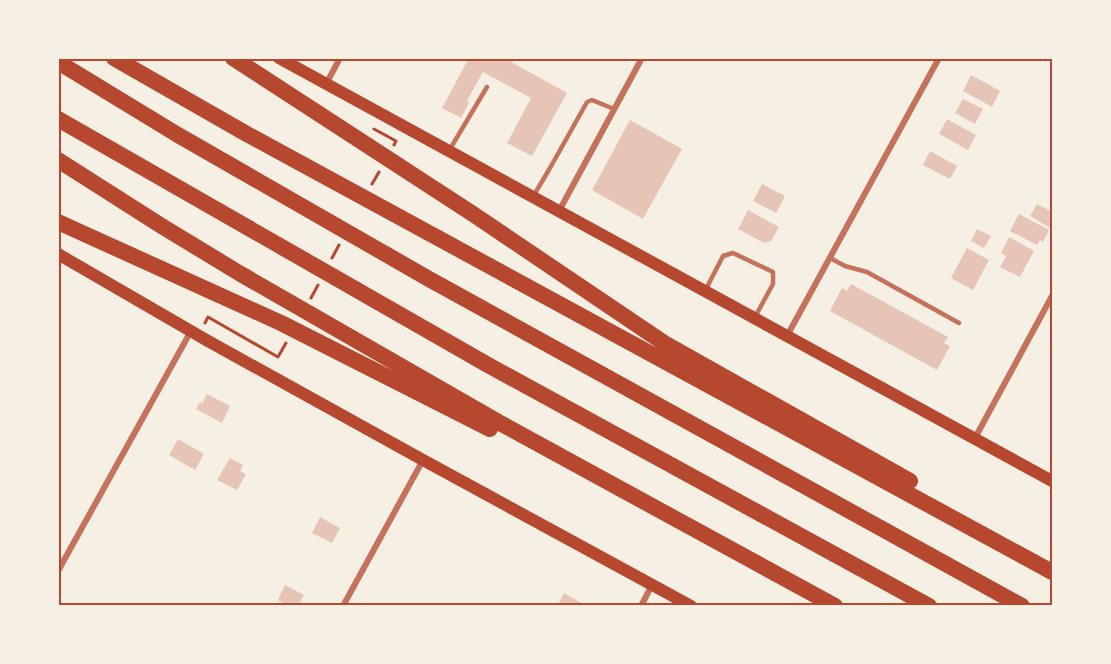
<svg xmlns="http://www.w3.org/2000/svg" width="1111" height="664" font-family="'Golos Text',sans-serif">
	<style>
		.building { fill: #e6c5b7 }
		.lines { fill: none; stroke-linecap: round; stroke-linejoin: round }
		.path { stroke: #b5482f; stroke-width: 3 }
		.service { stroke: #c5725c; stroke-width: 4.5 }
		.minor { stroke: #c5725c; stroke-width: 6 }
		.secondary { stroke: #b5482f; stroke-width: 12 }
		.motorway { stroke: #b5482f; stroke-width: 16 }
		.neatline { fill: none; stroke: #b5482f; stroke-width: 2 }
	</style>
	<rect width="100%" height="100%" fill="#f6efe4"/>
	<path class="building" d="M 469,58 L 504,58 L 567,93 L 532,156 L 507,143 L 531,98 L 483,72 L 467,101 L 469,103 L 461,118 L 442,108 Z
		M 971,75 L 1000,91 L 992,107 L 963,91 Z
		M 963,99 L 983,109 L 975,124 L 955,113 Z
		M 947,119 L 976,135 L 968,150 L 939,134 Z
		M 630,120 L 682,149 L 643,219 L 592,190 Z
		M 930,151 L 957,166 L 950,179 L 923,165 Z
		M 762,184 L 785,196 L 776,213 L 753,201 Z
		M 1037,204 L 1052,212 L 1052,229 L 1030,216 Z
		M 748,210 L 779,227 L 771,241 L 764,243 L 738,229 Z
		M 1019,214 L 1049,230 L 1043,242 L 1040,240 L 1037,245 L 1010,231 Z
		M 977,229 L 991,236 L 984,248 L 971,241 Z
		M 1009,237 L 1034,251 L 1020,277 L 1000,267 L 1006,256 L 1001,253 Z
		M 967,248 L 989,260 L 973,290 L 951,278 Z
		M 851,284 L 948,337 L 944,343 L 950,346 L 937,370 L 830,311 L 842,288 L 847,291 Z
		M 207,394 L 230,406 L 222,423 L 196,409 L 200,402 L 202,404 Z
		M 178,439 L 204,454 L 195,470 L 169,455 Z
		M 230,458 L 243,465 L 240,471 L 246,474 L 237,490 L 217,480 Z
		M 320,517 L 340,528 L 332,543 L 312,533 Z
		M 285,585 L 304,595 L 298,606 L 288,606 L 278,600 Z
		M 564,593 L 587,606 L 557,606 Z"/>
	<g class="lines">
		<path class="path" d="M 374,129 L 396,141 L 394,145
			M 372,184 L 379,172
			M 332,258 L 339,245
			M 311,298 L 318,285
			M 205,323 L 208,317 L 278,357 L 286,343"/>
		<path class="service" d="M 450,149 L 487,87
			M 534,195 L 550,168 L 587,102 L 592,100 L 614,109
			M 830,258 L 845,266 L 867,272 L 959,323
			M 706,289 L 723,256 L 733,253 L 773,272 L 773,284 L 755,317"/>
		<path class="minor" d="M 326,84 L 340,58
			M 559,211 L 642,58
			M 787,336 L 939,58
			M 975,438 L 1052,296
			M 58,571 L 191,331
			M 343,606 L 423,460
			M 641,606 L 652,585"/>
		<path class="secondary" d="M 279,58 L 1052,481
			M 58,254 L 208,341 L 423,460 L 691,606"/>
		<path class="motorway" d="M 114,58 L 245,133 L 1052,572
			M 233,58 L 473,214 L 664,343 L 910,481
			M 58,62 L 178,135 L 429,279 L 1022,606
			M 58,119 L 488,365 L 929,606
			M 58,160 L 160,225 L 239,273 L 500,423 L 835,606
			M 58,222 L 281,323 L 490,429"/>
	</g>
	<rect width="1111" height="664" fill="none" stroke="#f6efe4" stroke-width="120"/>
	<rect x="60" y="60" width="991" height="544" class="neatline"/>
</svg>
